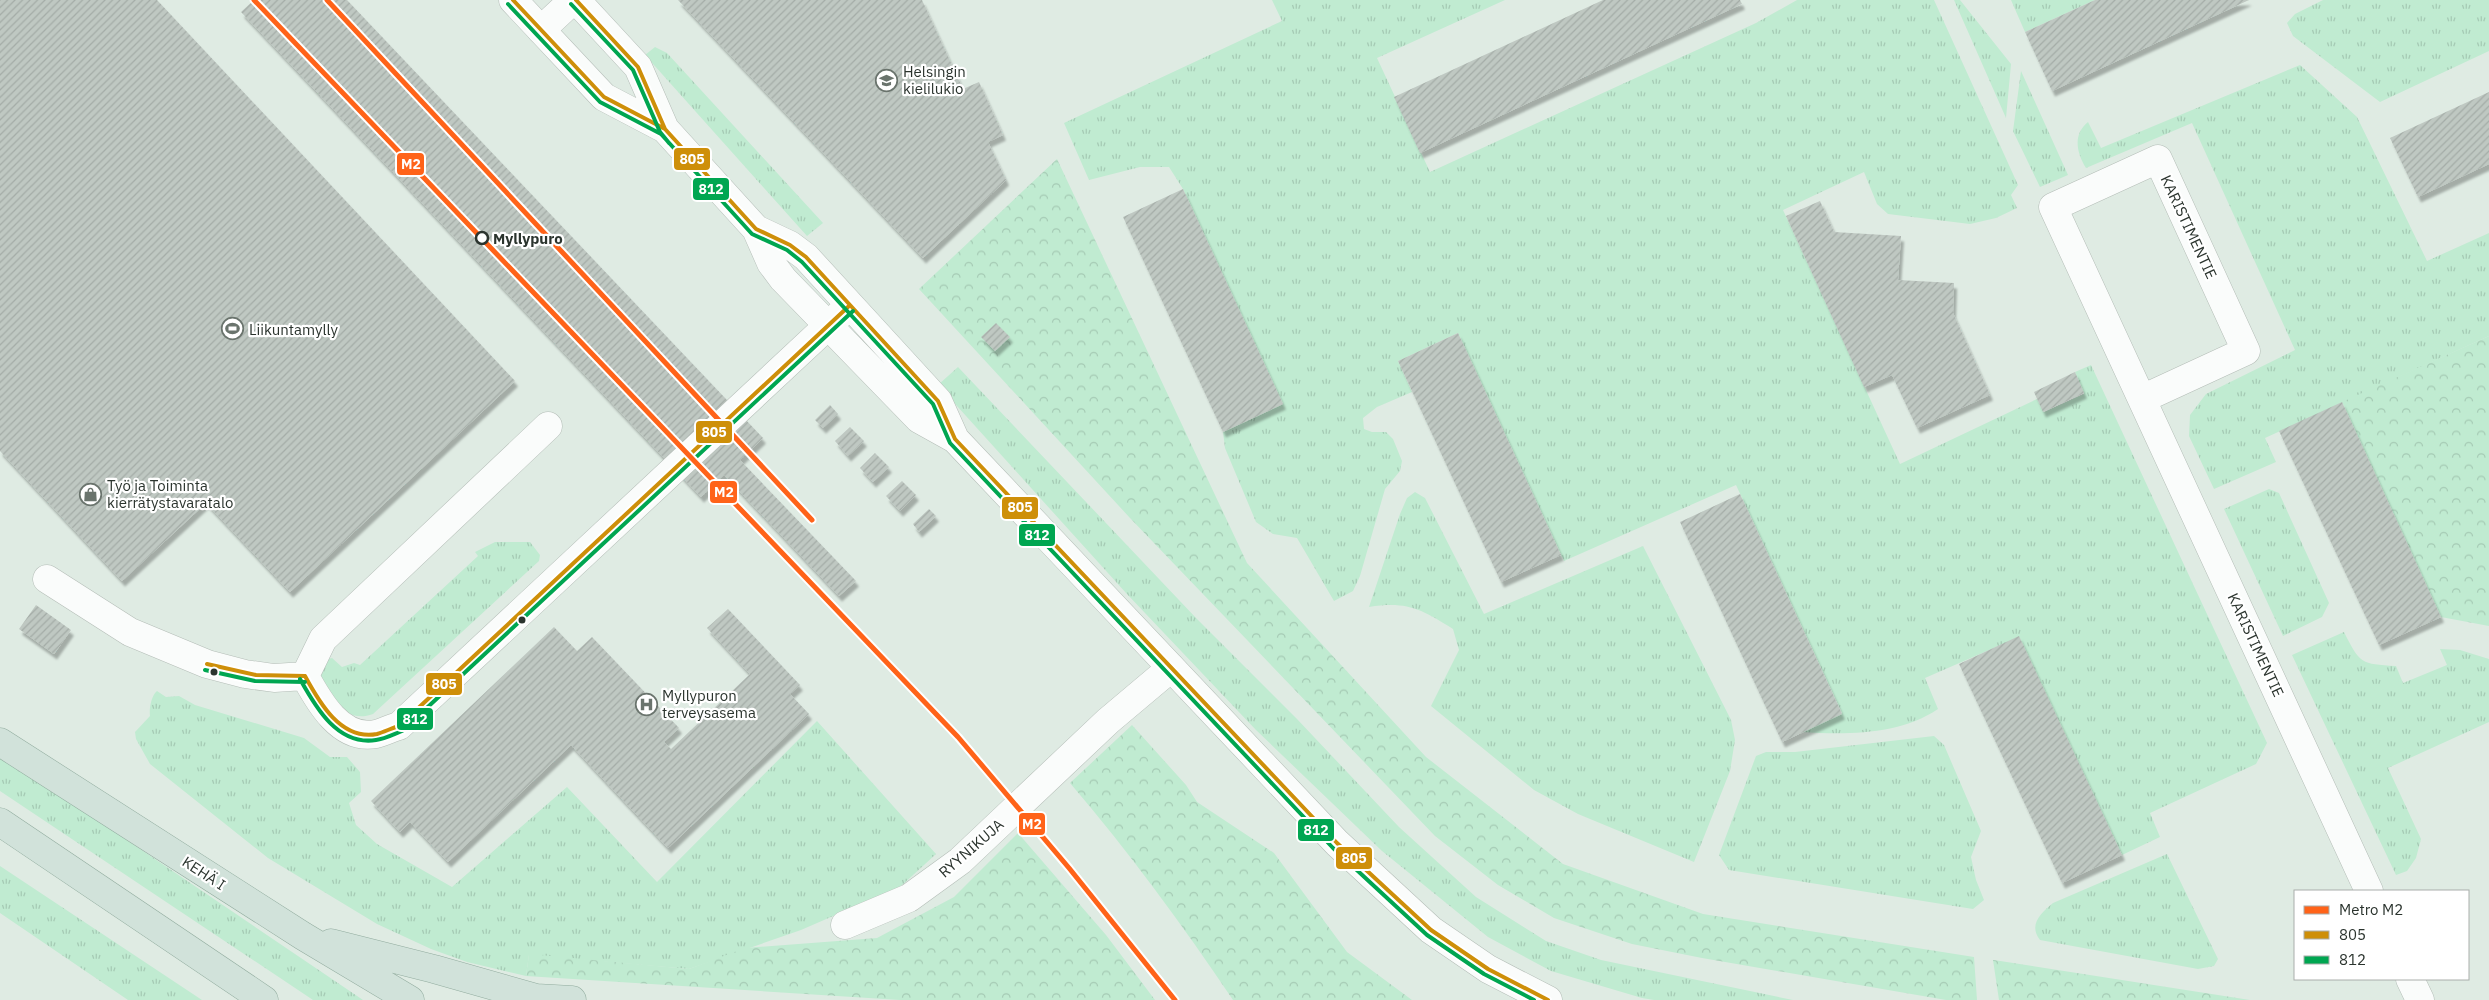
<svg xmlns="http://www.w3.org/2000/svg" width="2489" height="1000" font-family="'IBM Plex Sans',sans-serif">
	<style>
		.grass { fill: url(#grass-tufts) }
		.forest { fill: url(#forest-crowns) }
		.building { fill: url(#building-hatch); filter: url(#shadow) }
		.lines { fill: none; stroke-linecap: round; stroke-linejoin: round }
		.minor-casing { stroke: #b4bdb7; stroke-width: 29 }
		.secondary-casing { stroke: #b4bdb7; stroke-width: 29 }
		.trunk-casing { stroke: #92ac9f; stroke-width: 29 }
		.minor { stroke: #fafcfb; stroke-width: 28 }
		.secondary { stroke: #fafcfb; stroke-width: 28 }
		.trunk { stroke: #d1e2da; stroke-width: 28 }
		.bus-1-casing { stroke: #fff; stroke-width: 8 }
		.bus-2-casing { stroke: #fff; stroke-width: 8 }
		.bus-1 { stroke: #ce8f09; stroke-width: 4 }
		.bus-2 { stroke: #00a651; stroke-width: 4 }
		.metro-1-casing { stroke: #fff; stroke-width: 9 }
		.metro-1 { stroke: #ff6319; stroke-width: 5 }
		.stop-dot { fill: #fff; stroke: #2b342e; stroke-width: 2.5 }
		.bus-dot { fill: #2b342e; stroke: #fff; stroke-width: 2 }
		.labels { text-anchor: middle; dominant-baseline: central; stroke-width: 4.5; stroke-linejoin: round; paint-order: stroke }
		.poi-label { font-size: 15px; fill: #2b342e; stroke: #fff; text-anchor: start }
		.street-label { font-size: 15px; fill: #2b342e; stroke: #fff }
		.stop-label { font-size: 15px; font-weight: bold; fill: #2b342e; stroke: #fff; text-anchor: start }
		.line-badge { stroke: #fff; stroke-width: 2 }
		.badge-label { font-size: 14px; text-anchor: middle; font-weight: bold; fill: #fff }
	</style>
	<defs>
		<pattern id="grass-tufts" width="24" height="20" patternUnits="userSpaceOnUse" patternTransform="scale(1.25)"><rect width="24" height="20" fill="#c0ebd1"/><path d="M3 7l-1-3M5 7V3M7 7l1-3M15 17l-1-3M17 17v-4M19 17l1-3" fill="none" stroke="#a5cab4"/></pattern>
		<pattern id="forest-crowns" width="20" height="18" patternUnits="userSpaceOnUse" patternTransform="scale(1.25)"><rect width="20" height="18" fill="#c0ebd1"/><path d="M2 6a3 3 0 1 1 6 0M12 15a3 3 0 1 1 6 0" fill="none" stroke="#a5cab4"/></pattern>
		<pattern id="building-hatch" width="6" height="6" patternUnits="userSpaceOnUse" patternTransform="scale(1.25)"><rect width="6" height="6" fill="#bfc8c2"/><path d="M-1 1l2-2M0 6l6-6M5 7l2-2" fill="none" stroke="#a4aca7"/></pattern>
		<filter id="shadow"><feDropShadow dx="3" dy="5.5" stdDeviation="1" flood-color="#0004"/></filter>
	</defs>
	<rect width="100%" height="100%" fill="#dfebe3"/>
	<path class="grass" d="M 1272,0 L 1505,0 L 1377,58 L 1430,172 L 1756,23 L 1797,0 L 1934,0 L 2018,185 L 2011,195 L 2017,208 L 1996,218 L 1970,224 L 1888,214 L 1877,204 L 1864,172 L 1783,210 L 1900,464 L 2037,399 L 2044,412 L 2084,394 L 2075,372 L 2091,365 L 2267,743 L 2256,764 L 2150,813 L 2160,837 L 2122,855 L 2019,637 L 1925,678 L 1938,709 C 1900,735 1846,735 1802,732 L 1842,713 L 1736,485 L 1564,561 L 1458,333 L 1398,361 L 1412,392 L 1377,407 L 1363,418 L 1364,429 L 1372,432 L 1386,432 L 1393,439 L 1402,461 L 1400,471 L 1385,489 L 1360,576 L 1353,591 L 1334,601 L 1297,538 L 1273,534 L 1256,522 L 1225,448 L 1223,432 L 1283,404 L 1183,189 L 1169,167 L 1140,167 L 1089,180 L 1064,123 L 1282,21 Z
		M 1954,0 L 1960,0 L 2011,64 L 2006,118 Z
		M 2011,0 L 2095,0 L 2025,32 Z
		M 2323,0 L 2489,0 L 2489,51 L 2380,102 L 2293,36 L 2287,23 L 2295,14 Z
		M 655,47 L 667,53 L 823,223 L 807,236 L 645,55 Z
		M 2300,65 L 2357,117 L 2427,261 L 2489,233 L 2489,336 L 2265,438 L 2276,462 L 2214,489 L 2189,436 L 2190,415 L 2206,394 L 2295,350 L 2192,123 L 2086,168 C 2076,152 2073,134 2088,122 L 2101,148 Z
		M 2021,71 L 2068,175 L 2040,187 L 2013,131 Z
		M 958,367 L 1197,619 L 1297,719 L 1399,827 L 1476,897 L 1546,941 L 1601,960 L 1793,1000 L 1654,1000 L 1642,998 L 1551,971 L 1488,937 L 1382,851 L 1256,730 L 1126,593 L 938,385 Z
		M 2269,489 L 2279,493 L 2329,603 L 2322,617 L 2283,636 L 2224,509 Z
		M 1415,492 L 1425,498 L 1484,614 L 1643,546 L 1731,720 L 1735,740 L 1730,771 L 1694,862 L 1578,814 L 1534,790 L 1431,706 L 1459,650 L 1453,629 C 1421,609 1407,601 1369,607 L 1400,514 L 1407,498 Z
		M 495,542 L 530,542 L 540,555 L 539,561 L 373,714 C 344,725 330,695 318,675 L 328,659 L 332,658 L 342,667 L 354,663 L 360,665 L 478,556 L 475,552 Z
		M 2344,632 C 2360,664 2361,664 2396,666 L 2403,683 L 2447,665 L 2440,649 L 2460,650 L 2489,659 L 2489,722 L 2388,768 L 2421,839 L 2416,858 L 2407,871 L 2396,875 L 2292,655 Z
		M 157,691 L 166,697 L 179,696 L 195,705 L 304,738 L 330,757 L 347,757 L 360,772 L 361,792 L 349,803 L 356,825 L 377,844 L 452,887 L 567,787 L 657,882 L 817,721 L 936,854 L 900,887 L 801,930 L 689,969 L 529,955 L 526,976 L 467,962 L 431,949 L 377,924 L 268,858 L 150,764 L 136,739 L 135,732 L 150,716 C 149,709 151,696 157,691 Z
		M 1934,736 L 1944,745 L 1981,831 L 1971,857 L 1976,880 L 1984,900 L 1973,909 L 1729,870 L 1719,855 L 1756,756 L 1766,752 L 1795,752 Z
		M 0,754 L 363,1000 L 313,1000 L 0,791 Z
		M 2167,854 L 2218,959 L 2214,966 L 2198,969 L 2040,940 C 2028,925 2041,913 2053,903 Z
		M 0,866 L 202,1000 L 128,1000 L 0,913 Z"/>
	<path class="forest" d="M 1057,159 L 1247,563 L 1426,757 L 1563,864 L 1703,914 L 1974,957 L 1977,1000 L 1946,1000 L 1702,958 L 1632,944 L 1554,918 L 1498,885 L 1435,836 L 1130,518 L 919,289 Z
		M 2489,336 L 2489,626 L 2441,617 L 2342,402 Z
		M 1132,725 L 1186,785 L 1197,802 L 1274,853 L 1347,952 L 1412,1000 L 1233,1000 C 1182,924 1129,852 1070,783 Z
		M 1018,833 L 1106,935 L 1155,1000 L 900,1000 L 526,976 L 529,954 L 689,969 L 745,948 L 877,938 L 954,897 Z
		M 1993,960 L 1994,960 L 2250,1000 L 1999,1000 Z"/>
	<path class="building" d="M 0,0 L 157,0 L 515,381 L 290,592 L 206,503 L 122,581 L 0,451 Z
		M 254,0 L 347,0 L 763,438 L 740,460 L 856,581 L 839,596 L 724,475 L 701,497 L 241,12 Z
		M 678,0 L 922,0 L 963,89 L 979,82 L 1003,135 L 988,142 L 1006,180 L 923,258 Z
		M 1603,0 L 1740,0 L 1742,4 L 1420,153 L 1394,97 Z
		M 2095,0 L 2249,0 L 2052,91 L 2025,32 Z
		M 2489,92 L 2489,164 L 2418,197 L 2390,138 Z
		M 1183,189 L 1283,404 L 1223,432 L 1123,217 Z
		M 1820,201 L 1834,232 L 1901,236 L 1898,280 L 1954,283 L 1953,313 L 1990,395 L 1917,428 L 1892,375 L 1864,387 L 1786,216 Z
		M 996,323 L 1010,337 L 995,351 L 981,337 Z
		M 1458,333 L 1561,555 L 1501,582 L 1398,361 Z
		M 2075,372 L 2084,393 L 2043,412 L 2034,392 Z
		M 2342,402 L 2441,617 L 2379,645 L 2279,431 Z
		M 830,405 L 838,414 L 823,428 L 815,420 Z
		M 850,427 L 864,441 L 848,456 L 835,441 Z
		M 875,453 L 889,467 L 873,482 L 860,468 Z
		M 902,481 L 916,495 L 900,511 L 886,496 Z
		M 1740,494 L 1842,714 L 1782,742 L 1680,522 Z
		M 929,509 L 936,516 L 919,532 L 913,524 Z
		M 36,605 L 71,630 L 54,654 L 19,629 Z
		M 728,609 L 800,685 L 790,694 L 809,714 L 668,848 L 571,745 L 448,862 L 410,822 L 400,832 L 371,801 L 554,627 L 577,651 L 592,637 L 679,728 L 664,742 L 671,749 L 750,674 L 707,628 Z
		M 2019,636 L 2122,855 L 2062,883 L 1959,664 Z"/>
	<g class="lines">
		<defs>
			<path id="minor" d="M 541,30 L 573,0
				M 2142,399 L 2246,351 L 2158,159 L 2053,207 L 2369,891
				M 47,579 L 130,632 L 207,664 L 245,674 L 274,678 L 305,676
				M 305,676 C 319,702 341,741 376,734 C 384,732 391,728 399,726 L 849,306
				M 305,676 L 323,639 L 548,426
				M 845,925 L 909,898 L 960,861 L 1108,721 L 1171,668
				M 2410,979 L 2420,1000"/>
			<path id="secondary" d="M 513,0 L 604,97 L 665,129
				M 576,0 L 638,67 L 665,129 L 756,229 L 771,263 L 783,279 L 919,419 L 955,439 L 1337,843 L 1431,930 L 1488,969 L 1548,1000
				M 756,229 L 790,245 L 806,257 L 938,401 L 955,439"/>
			<path id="trunk" d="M 0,742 L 303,936 L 410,1000
				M 0,822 L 264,1000
				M 331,943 L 434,969 L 536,998 L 572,1000"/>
		</defs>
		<use href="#minor" class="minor-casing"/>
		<use href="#secondary" class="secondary-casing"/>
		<use href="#trunk" class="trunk-casing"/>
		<use href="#minor" class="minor"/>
		<use href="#secondary" class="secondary"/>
		<use href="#trunk" class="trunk"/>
		<defs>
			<path id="bus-1" d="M 513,0 L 604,97 L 665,129 L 756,229 L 790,245 L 806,257 L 938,401 L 955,439 L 1337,843 L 1431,930 L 1488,969 L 1548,1000
				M 576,0 L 638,67 L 665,129 L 674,139
				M 207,664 L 256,675 L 305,676
				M 305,676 C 319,702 341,741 377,734 C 384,732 392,728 399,726 L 849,306"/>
			<path id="bus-2" d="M 508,4 L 600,102 L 661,134 L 752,234 L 787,250 L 802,262 L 933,404 L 950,443 L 1333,848 L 1427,935 L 1484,974 L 1534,1000
				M 571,4 L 633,70 L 660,132 L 669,143
				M 205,670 L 255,681 L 305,682
				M 300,679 C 316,708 338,746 376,740 C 385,739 394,734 402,731 L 853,311"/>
		</defs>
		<use href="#bus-1" class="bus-1-casing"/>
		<use href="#bus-2" class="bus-2-casing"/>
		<use href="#bus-1" class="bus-1"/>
		<use href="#bus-2" class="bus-2"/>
		<defs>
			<path id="metro-1" d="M 254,0 L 958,737 L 1069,868 L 1175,1000
				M 327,0 L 812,520"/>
		</defs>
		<use href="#metro-1" class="metro-1-casing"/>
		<use href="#metro-1" class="metro-1"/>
	</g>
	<defs>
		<symbol id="school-ring" viewBox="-11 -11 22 22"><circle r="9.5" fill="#fff" stroke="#6a746d" stroke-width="1.5"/><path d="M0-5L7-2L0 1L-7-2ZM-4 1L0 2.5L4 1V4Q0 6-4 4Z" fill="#6a746d"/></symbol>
		<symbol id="stadium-ring" viewBox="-11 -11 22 22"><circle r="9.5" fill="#fff" stroke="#6a746d" stroke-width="1.5"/><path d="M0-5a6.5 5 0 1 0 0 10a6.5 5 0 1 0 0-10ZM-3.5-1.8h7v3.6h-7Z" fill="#6a746d"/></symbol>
		<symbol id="shop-ring" viewBox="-11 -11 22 22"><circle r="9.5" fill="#fff" stroke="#6a746d" stroke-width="1.5"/><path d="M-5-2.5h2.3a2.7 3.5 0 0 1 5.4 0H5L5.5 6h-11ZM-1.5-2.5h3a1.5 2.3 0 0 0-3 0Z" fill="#6a746d"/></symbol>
		<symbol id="hospital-ring" viewBox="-11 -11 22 22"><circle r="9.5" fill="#fff" stroke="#6a746d" stroke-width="1.5"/><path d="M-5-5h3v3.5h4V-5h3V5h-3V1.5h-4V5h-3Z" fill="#6a746d"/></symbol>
	</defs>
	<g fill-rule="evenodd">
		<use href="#school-ring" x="874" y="68" width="25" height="25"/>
		<use href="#stadium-ring" x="220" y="316" width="25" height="25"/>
		<use href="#shop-ring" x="78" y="482" width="25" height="25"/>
		<use href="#hospital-ring" x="634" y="692" width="25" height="25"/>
	</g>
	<circle class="stop-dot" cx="482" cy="238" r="6"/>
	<g class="bus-dot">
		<circle cx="522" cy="620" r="4.5"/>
		<circle cx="214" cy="672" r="4.5"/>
	</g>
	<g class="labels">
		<g class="poi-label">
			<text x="903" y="71">Helsingin<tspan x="903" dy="17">kielilukio</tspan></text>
			<text x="249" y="329">Liikuntamylly</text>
			<text x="107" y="485">Työ ja Toiminta<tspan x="107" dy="17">kierrätystavaratalo</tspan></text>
			<text x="662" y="695">Myllypuron<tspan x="662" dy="17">terveysasema</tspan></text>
		</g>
		<g class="street-label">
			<text transform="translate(2189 227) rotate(65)">KARISTIMENTIE</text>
			<text transform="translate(2256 645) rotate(65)">KARISTIMENTIE</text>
			<text transform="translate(971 848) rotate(-41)">RYYNIKUJA</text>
			<text transform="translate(204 873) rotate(33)">KEHÄ I</text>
		</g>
		<g class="stop-label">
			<text x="493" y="238">Myllypuro</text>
		</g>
	</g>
	<g class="line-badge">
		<rect x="673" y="147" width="38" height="24" rx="5" fill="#ce8f09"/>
		<rect x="396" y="152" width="29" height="24" rx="5" fill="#ff6319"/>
		<rect x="692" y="177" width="38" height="24" rx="5" fill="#00a651"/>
		<rect x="695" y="420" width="38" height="24" rx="5" fill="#ce8f09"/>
		<rect x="709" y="480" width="29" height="24" rx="5" fill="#ff6319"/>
		<rect x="1001" y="496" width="38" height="24" rx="5" fill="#ce8f09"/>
		<rect x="1018" y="523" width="38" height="24" rx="5" fill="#00a651"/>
		<rect x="425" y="672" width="38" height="24" rx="5" fill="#ce8f09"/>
		<rect x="396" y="707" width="38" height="24" rx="5" fill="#00a651"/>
		<rect x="1018" y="812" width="28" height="24" rx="5" fill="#ff6319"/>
		<rect x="1297" y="818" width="38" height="24" rx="5" fill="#00a651"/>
		<rect x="1335" y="846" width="38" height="24" rx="5" fill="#ce8f09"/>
	</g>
	<g class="badge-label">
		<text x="692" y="164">805</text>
		<text x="411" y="169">M2</text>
		<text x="711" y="194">812</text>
		<text x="714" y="437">805</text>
		<text x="724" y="497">M2</text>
		<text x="1020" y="512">805</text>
		<text x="1037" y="540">812</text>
		<text x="444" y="689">805</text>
		<text x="415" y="724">812</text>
		<text x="1032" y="829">M2</text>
		<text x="1316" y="835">812</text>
		<text x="1354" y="863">805</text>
	</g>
	<rect x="2294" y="890" width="175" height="90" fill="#ffffff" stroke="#aaaeab"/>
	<rect x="2304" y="906" width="25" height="8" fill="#ff6319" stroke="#aaaeab"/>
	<text x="2339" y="915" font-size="15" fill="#2b342e">Metro M2</text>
	<rect x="2304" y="931" width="25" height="8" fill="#ce8f09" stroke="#aaaeab"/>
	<text x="2339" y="940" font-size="15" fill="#2b342e">805</text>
	<rect x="2304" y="956" width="25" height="8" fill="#00a651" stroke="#aaaeab"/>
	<text x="2339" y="965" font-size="15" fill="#2b342e">812</text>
</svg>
